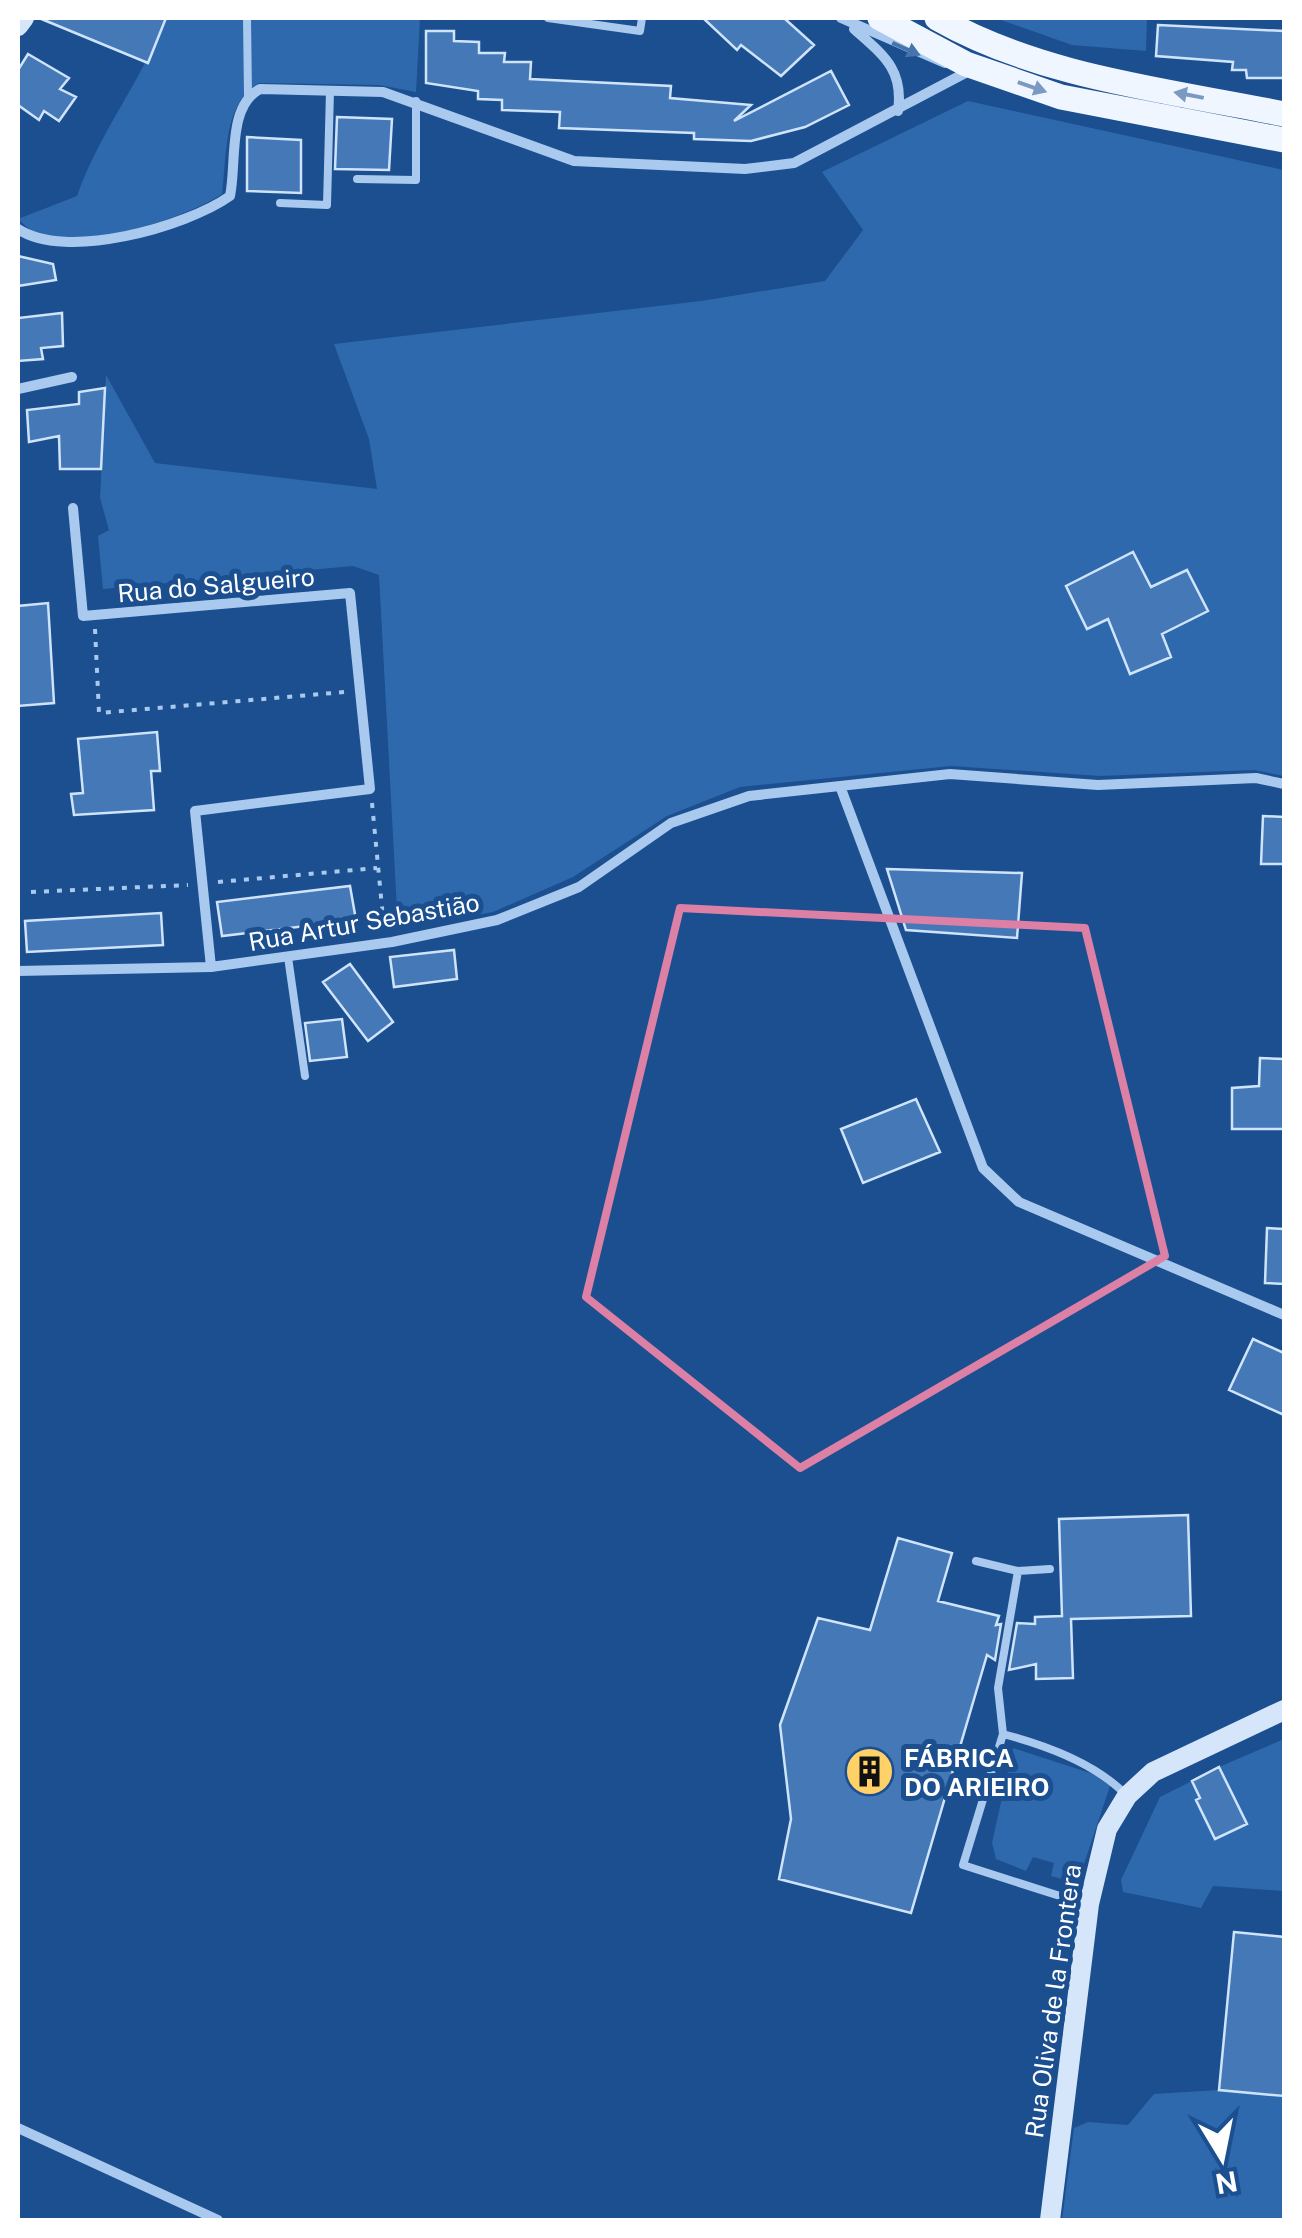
<svg xmlns="http://www.w3.org/2000/svg" width="1302" height="2238" font-family="'Public Sans',sans-serif">
	<style>
		.green { fill: #2e69ad }
		.building { fill: #4478b7; stroke: #cfe3fa; stroke-width: 2.5 }
		.lines { fill: none; stroke-linecap: round; stroke-linejoin: round }
		.path { stroke: #a9c9ee; stroke-width: 4; stroke-dasharray: 5 8; stroke-linecap: butt }
		.lane { stroke: #a9c9ee; stroke-width: 8 }
		.street { stroke: #a9c9ee; stroke-width: 10 }
		.secondary { stroke: #d6e6fa; stroke-width: 20 }
		.primary { stroke: #f0f6ff; stroke-width: 25 }
		.oneway { fill: #4674ac }
		.oneway2 { fill: #7b9ac1 }
		.marked { fill: none; stroke: #dd80a5; stroke-width: 8; stroke-linejoin: round }
		.labels { text-anchor: middle; dominant-baseline: central; stroke-width: 10; stroke-linejoin: round; paint-order: stroke }
		.street-label { font-size: 25px; fill: #fff; stroke: #1b4f8f }
		.poi-label { font-size: 25px; font-weight: bold; fill: #fff; stroke: #1b4f8f; text-anchor: start }
	</style>
	<rect width="100%" height="100%" fill="#1b4f8f"/>
	<path class="green" d="M 166,18 L 420,18 L 416,92 L 379,85 L 259,83 C 223,102 227,157 222,194 C 185,219 80,251 36,234 C 30,231 23,223 18,219 L 77,196 C 99,133 142,80 166,18 Z
		M 995,18 L 1147,18 L 1146,51 L 1072,45 Z
		M 968,101 L 1284,170 L 1284,776 L 1254,770 L 1100,776 L 951,766 L 740,787 L 667,816 L 573,877 L 493,912 L 398,929 L 379,575 L 353,566 L 103,589 L 98,536 L 109,530 L 100,498 L 106,375 L 155,463 L 377,489 L 369,439 L 334,344 L 701,301 L 825,281 L 863,230 L 822,172 Z
		M 1284,1739 L 1284,1891 L 1213,1886 L 1201,1908 L 1123,1892 L 1121,1880 L 1160,1797 L 1192,1781 L 1201,1798 L 1196,1801 L 1216,1839 L 1247,1823 L 1219,1767 Z
		M 1013,1748 L 1112,1780 L 1083,1867 L 1062,1879 L 1051,1876 L 1054,1863 L 1033,1857 L 1026,1871 L 996,1859 L 992,1843 Z
		M 1219,2090 L 1284,2096 L 1284,2220 L 1062,2220 L 1074,2128 L 1088,2122 L 1128,2125 L 1154,2094 Z"/>
	<path class="building" d="M 39,18 L 166,18 L 148,63 Z
		M 703,18 L 784,18 L 814,45 L 781,76 L 741,45 L 737,50 Z
		M 1158,25 L 1284,31 L 1284,78 L 1247,78 L 1246,70 L 1232,70 L 1233,62 L 1156,56 Z
		M 426,31 L 454,31 L 454,41 L 479,42 L 479,53 L 505,53 L 504,62 L 531,62 L 530,79 L 671,86 L 670,98 L 751,105 L 734,121 L 831,71 L 849,105 L 805,127 L 751,141 L 694,139 L 694,133 L 559,128 L 560,112 L 502,110 L 502,100 L 478,99 L 478,91 L 426,83 Z
		M 28,54 L 69,78 L 60,89 L 76,97 L 59,121 L 44,111 L 39,120 L 18,105 L 18,70 Z
		M 337,117 L 392,119 L 389,170 L 335,169 Z
		M 247,137 L 301,140 L 301,193 L 247,191 Z
		M 18,256 L 53,264 L 56,280 L 18,286 Z
		M 62,313 L 63,346 L 41,348 L 43,359 L 18,361 L 18,318 Z
		M 105,388 L 101,469 L 60,469 L 59,436 L 29,442 L 27,410 L 79,404 L 79,392 Z
		M 1133,552 L 1151,587 L 1187,570 L 1208,611 L 1162,634 L 1171,657 L 1130,674 L 1108,619 L 1087,629 L 1066,586 Z
		M 48,603 L 54,703 L 18,706 L 18,606 Z
		M 157,732 L 160,771 L 151,771 L 154,810 L 74,815 L 71,794 L 83,793 L 78,739 Z
		M 1263,816 L 1284,817 L 1284,864 L 1261,864 Z
		M 887,869 L 1022,873 L 1017,938 L 906,930 Z
		M 350,886 L 356,920 L 222,936 L 217,902 Z
		M 161,913 L 163,945 L 27,952 L 25,921 Z
		M 454,950 L 457,979 L 394,987 L 390,957 Z
		M 350,964 L 393,1022 L 368,1041 L 323,982 Z
		M 342,1019 L 347,1057 L 310,1061 L 305,1023 Z
		M 1260,1058 L 1284,1059 L 1284,1129 L 1232,1129 L 1232,1088 L 1259,1086 Z
		M 916,1099 L 940,1152 L 863,1183 L 841,1129 Z
		M 1267,1228 L 1284,1229 L 1284,1284 L 1265,1283 Z
		M 1253,1339 L 1284,1353 L 1284,1415 L 1229,1390 Z
		M 1188,1515 L 1191,1616 L 1071,1619 L 1073,1678 L 1036,1679 L 1036,1664 L 1009,1670 L 1017,1623 L 1035,1624 L 1035,1617 L 1062,1616 L 1059,1519 Z
		M 898,1538 L 952,1553 L 938,1601 L 999,1616 L 996,1625 L 1001,1624 L 995,1660 L 987,1655 L 911,1913 L 779,1879 L 791,1819 L 780,1725 L 818,1618 L 870,1630 Z
		M 1219,1767 L 1247,1824 L 1215,1839 L 1196,1800 L 1200,1798 L 1192,1781 Z
		M 1234,1932 L 1284,1937 L 1284,2096 L 1219,2090 Z"/>
	<g class="lines">
		<path class="path" d="M 95,629 L 99,713 L 345,692
			M 372,803 L 384,928
			M 218,882 L 377,868
			M 31,892 L 188,885"/>
		<path class="lane" d="M 247,18 L 248,95
			M 548,18 L 640,31 L 642,18
			M 357,179 L 416,180 L 416,101
			M 280,203 L 327,205 L 330,91
			M 288,957 L 305,1076
			M 976,1561 L 1018,1571
			M 1003,1734 L 998,1688 L 1018,1571 L 1050,1569
			M 1085,1904 L 963,1865 L 1003,1734 C 1045,1745 1097,1764 1127,1796"/>
		<path class="street" d="M 841,18 L 945,63
			M 854,29 C 883,55 904,69 898,111
			M 18,229 C 65,261 186,227 230,196 C 237,163 227,106 260,89 L 383,92 L 574,161 L 745,169 L 794,163 L 971,70
			M 18,389 L 72,377
			M 73,508 L 83,616 L 350,593 L 370,789 L 195,811 L 211,967
			M 840,786 L 983,1168 L 1019,1202 L 1284,1315
			M 18,971 L 211,967 L 392,942 L 497,920 L 579,887 L 671,823 L 749,796 L 950,774 L 1098,785 L 1256,778 L 1284,784
			M 18,2128 L 218,2220"/>
		<path class="secondary" d="M 18,26 L 24,18
			M 1050,2220 L 1089,1904 L 1107,1829 L 1127,1796 L 1153,1772 L 1284,1710"/>
		<path class="primary" d="M 880,18 L 966,64 L 1061,97 L 1284,140
			M 937,18 C 1043,78 1167,90 1284,114"/>
	</g>
	<defs><path id="oneway-solid" d="M-6-.8H1V-3.2L6.5 0L1 3.2V.8H-6Z" transform="scale(2.5)"/></defs>
	<use class="oneway" href="#oneway-solid" transform="translate(906 49) rotate(24)"/>
	<g class="oneway2">
		<use href="#oneway-solid" transform="translate(1032 87) rotate(19)"/>
		<use href="#oneway-solid" transform="translate(1189 95) rotate(-169)"/>
	</g>
	<path class="marked" d="M 680,908 L 1085,928 L 1165,1256 L 800,1468 L 586,1297 Z"/>
	<defs>
		<symbol id="building-disc" viewBox="-11 -11 22 22"><circle r="9.5" fill="#ffd166" stroke="#1b4f8f"/><path d="M-4-6H4V6H1V3H-1V6H-4ZM-2.5-4.3h1.7v1.8h-1.7ZM.8-4.3h1.7v1.8H.8ZM-2.5-1h1.7V.8h-1.7ZM.8-1h1.7V.8H.8Z" fill="#111"/></symbol>
	</defs>
	<g fill-rule="evenodd">
		<use href="#building-disc" x="842" y="1744" width="55" height="55"/>
	</g>
	<g class="labels">
		<g class="street-label">
			<text transform="translate(216 585) rotate(-5)">Rua do Salgueiro</text>
			<text transform="translate(364 922) rotate(-10)">Rua Artur Sebastião</text>
			<text transform="translate(1053 2001) rotate(-82)">Rua Oliva de la Frontera</text>
		</g>
		<g class="poi-label">
			<text x="904" y="1758">FÁBRICA<tspan x="904" dy="29">DO ARIEIRO</tspan></text>
		</g>
	</g>
	<rect width="1302" height="2238" fill="none" stroke="#ffffff" stroke-width="40"/>
	<g transform="translate(1222 2158) rotate(170)" stroke="#1b4f8f" stroke-width="8" paint-order="stroke">
	<path d="M0-8L18 38L0 25L-18 38Z" fill="#ffffff"/>
	<text y="-15" font-size="28" font-weight="bold" text-anchor="middle" fill="#ffffff">N</text>
	</g>
</svg>
